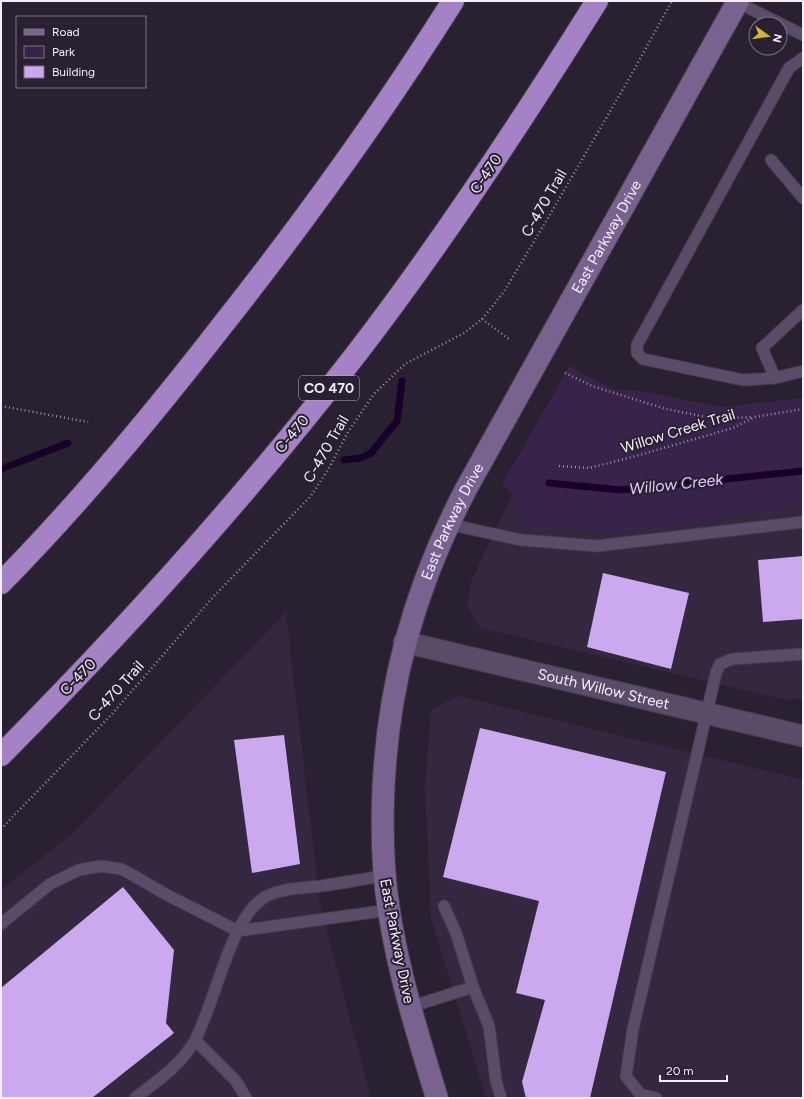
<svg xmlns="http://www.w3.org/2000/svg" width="804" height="1099" font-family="Figtree,sans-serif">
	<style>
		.built { fill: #342840 }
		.green { fill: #38244a }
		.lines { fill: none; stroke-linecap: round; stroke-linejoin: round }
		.stream { stroke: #19002a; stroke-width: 7 }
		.building { fill: #cca8ef }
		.lane-casing { stroke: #453d4e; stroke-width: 13 }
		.street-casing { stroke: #453d4e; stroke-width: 23 }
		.secondary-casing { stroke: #453d4e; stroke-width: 24 }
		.highway-casing { stroke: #453d4e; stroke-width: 24 }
		.path { stroke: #97909f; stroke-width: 2.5; stroke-dasharray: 1 3; stroke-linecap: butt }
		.lane { stroke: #5a4c68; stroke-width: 11 }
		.street { stroke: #5a4c68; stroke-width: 21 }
		.secondary { stroke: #78628e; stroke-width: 22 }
		.highway { stroke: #a582c6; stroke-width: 22 }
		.labels { text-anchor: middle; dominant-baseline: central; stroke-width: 4; stroke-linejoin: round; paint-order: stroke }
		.shield { fill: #292032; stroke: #b7b0be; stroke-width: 1 }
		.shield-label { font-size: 14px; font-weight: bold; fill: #f4eefa }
		.street-label { font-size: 15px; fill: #f4eefa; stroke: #292032 }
		.water-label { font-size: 16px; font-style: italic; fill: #e1c5fd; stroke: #292032 }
	</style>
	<rect width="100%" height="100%" fill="#292032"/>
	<path class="built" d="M 512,494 L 521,524 L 620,533 L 803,505 L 803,698 L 786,700 L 480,628 L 467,606 L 471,582 Z
		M 286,612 L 320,905 L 371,1098 L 1,1098 L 1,890 L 73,833 Z
		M 458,696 L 803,780 L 803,1098 L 486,1098 L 431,918 L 425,786 L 431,710 Z"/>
	<path class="green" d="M 570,365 L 581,373 L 613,389 L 641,391 L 720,407 L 802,398 L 803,375 L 803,505 L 620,533 L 521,524 L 512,494 L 502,484 Z"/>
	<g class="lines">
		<path class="stream" d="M 344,460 L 361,458 L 371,453 L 397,421 L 402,381
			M 1,469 L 68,443
			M 549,483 L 621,490 L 803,471"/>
	</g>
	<path class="building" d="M 803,556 L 803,619 L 763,622 L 758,560 Z
		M 603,573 L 689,593 L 671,669 L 587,647 Z
		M 480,728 L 666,772 L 590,1098 L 526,1098 L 522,1082 L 545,1000 L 516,993 L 539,901 L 443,877 Z
		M 284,735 L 300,864 L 252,873 L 234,740 Z
		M 123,887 L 174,950 L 166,1023 L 174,1033 L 92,1098 L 1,1098 L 1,988 Z"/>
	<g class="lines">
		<defs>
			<path id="lane" d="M 737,2 L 803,35
				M 803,58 L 789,68 L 637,345 L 637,353 L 643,359 L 743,380 L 775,378 L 803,371
				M 771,160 L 803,198
				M 775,378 L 762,348 L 803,310
				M 448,524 L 521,540 L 597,546 L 803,522
				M 444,906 L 456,933 L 473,987 L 489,1026 L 496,1081 L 501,1098
				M 1,924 L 50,884 L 79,870 L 101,866 L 121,869 L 129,873 L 167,895 L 238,931 L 389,910
				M 410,1007 L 473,987
				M 195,1040 L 236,1081 L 246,1098
				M 135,1098 C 157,1081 180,1066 194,1042 C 215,1005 230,917 265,897 C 281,888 303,888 321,886 C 342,883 363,879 384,876
				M 656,1098 L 640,1094 L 626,1076 L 633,1029 L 716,673 L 720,664 L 732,659 L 803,654"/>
			<g id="street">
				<path id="s1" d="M 404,642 L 803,736"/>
			</g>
			<g id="secondary">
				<path id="s2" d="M 437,1098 C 418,1036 399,975 389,911 C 383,875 382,838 383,801 C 386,689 414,589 466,489 L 738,1"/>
			</g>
			<path id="highway" d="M 1,583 C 80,503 152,416 221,327 C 304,222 382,114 453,1
				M 1,755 C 127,628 247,495 357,353 C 444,240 522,121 597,1"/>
		</defs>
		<use href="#lane" class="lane-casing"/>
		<use href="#street" class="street-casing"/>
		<use href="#secondary" class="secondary-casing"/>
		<use href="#highway" class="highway-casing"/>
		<path class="path" d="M 482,319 L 509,339
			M 565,373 L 592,386 L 666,409 L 716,419 L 753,417
			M 1,406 L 88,422
			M 559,466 L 589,468 L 629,458 L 733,428 L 755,417 L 803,409
			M 1,829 L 112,714 L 214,596 L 310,497 L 328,470 L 348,432 L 374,394 L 405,364 L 464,333 L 482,319 L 491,308 L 505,290 L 548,218 L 630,77 L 672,1"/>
		<use href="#lane" class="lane"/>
		<use href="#street" class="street"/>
		<use href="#secondary" class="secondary"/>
		<use href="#highway" class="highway"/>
	</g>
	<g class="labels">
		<rect class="shield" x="299" y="376" width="60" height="24" rx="3"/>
		<g class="shield-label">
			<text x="329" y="388">CO 470</text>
		</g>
		<g class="street-label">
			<text transform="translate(486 174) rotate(-56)">C-470</text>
			<text transform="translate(544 203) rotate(-60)">C-470 Trail</text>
			<text stroke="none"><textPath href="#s2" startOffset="918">East Parkway Drive</textPath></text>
			<text transform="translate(678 431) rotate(-17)">Willow Creek Trail</text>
			<text transform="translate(292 434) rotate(-51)">C-470</text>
			<text transform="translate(326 449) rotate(-60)">C-470 Trail</text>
			<text stroke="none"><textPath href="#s2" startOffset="594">East Parkway Drive</textPath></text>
			<text transform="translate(78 677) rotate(-46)">C-470</text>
			<text stroke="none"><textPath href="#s1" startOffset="205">South Willow Street</textPath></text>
			<text transform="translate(116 691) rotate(-48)">C-470 Trail</text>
			<text transform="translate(397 941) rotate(79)">East Parkway Drive</text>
		</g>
		<g class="water-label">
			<text transform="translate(676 484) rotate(-6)">Willow Creek</text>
		</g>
	</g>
	<rect width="804" height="1099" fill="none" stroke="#f4eefa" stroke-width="4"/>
	<rect x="16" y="16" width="130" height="72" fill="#292032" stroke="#7a7282"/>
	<rect x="24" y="29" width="20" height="6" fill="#78628e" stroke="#7a7282"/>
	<text x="52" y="36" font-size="12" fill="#f4eefa">Road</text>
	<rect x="24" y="46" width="20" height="12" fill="#38244a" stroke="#7a7282"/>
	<text x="52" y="56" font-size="12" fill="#f4eefa">Park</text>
	<rect x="24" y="66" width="20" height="12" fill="#cca8ef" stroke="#7a7282"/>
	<text x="52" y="76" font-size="12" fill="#f4eefa">Building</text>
	<g transform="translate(768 36) rotate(104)"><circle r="19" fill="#292032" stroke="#7a7282"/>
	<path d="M0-3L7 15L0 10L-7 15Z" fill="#d1b736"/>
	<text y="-6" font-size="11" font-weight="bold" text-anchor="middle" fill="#f4eefa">N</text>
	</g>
	<path d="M660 1075v6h67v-6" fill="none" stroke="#f4eefa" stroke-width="2"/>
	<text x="666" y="1075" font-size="12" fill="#f4eefa" stroke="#292032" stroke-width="3" paint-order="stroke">20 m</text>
</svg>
